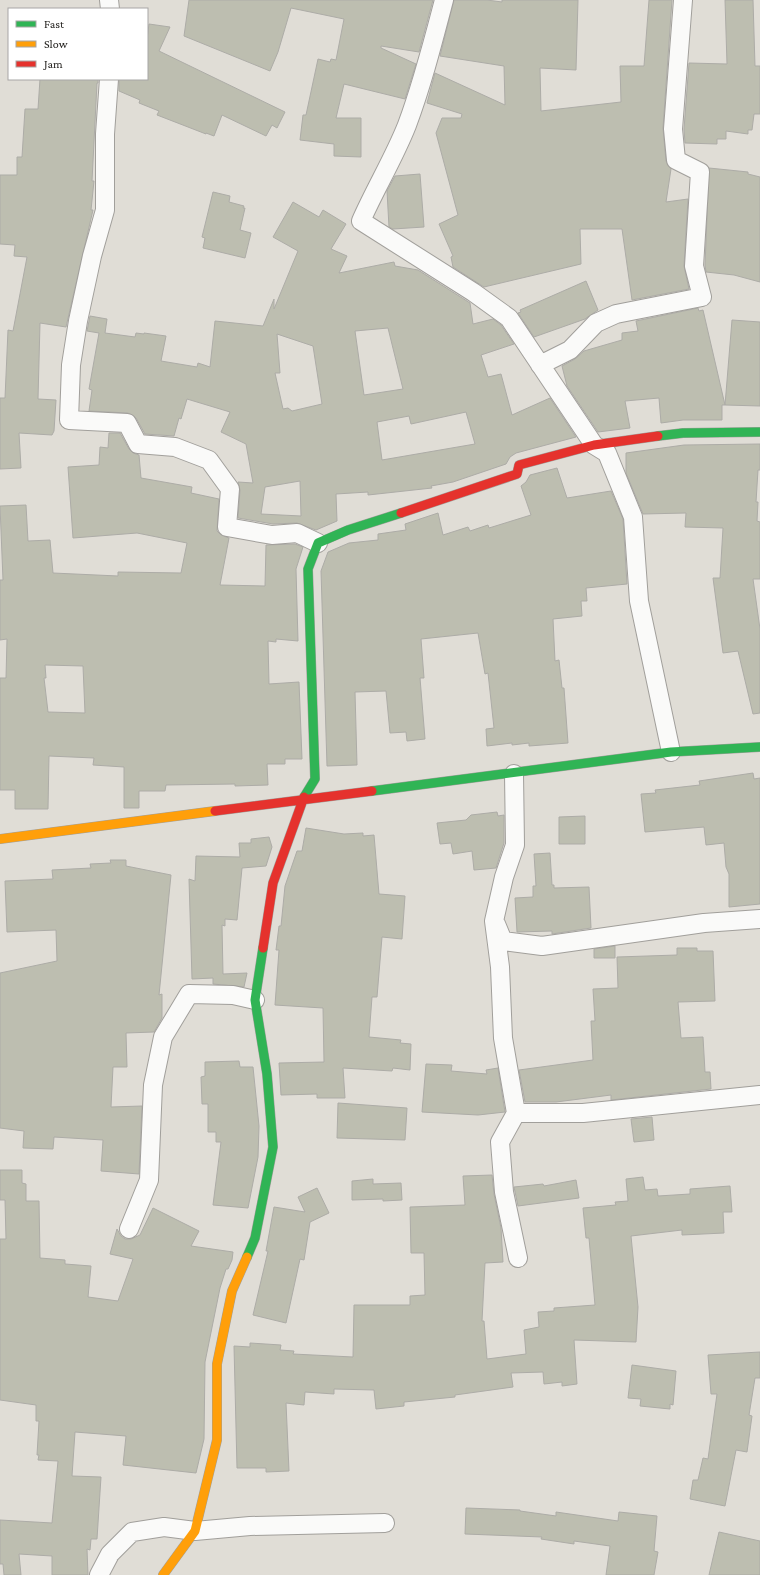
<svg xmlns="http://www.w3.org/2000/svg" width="760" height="1575" font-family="'Crimson Pro',serif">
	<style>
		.building { fill: #bdbeb0; stroke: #adaca7; fill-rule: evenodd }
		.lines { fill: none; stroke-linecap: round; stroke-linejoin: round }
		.street-casing { stroke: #a19f9b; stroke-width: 20 }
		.fast-casing { stroke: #a19f9b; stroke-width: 10 }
		.slow-casing { stroke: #a19f9b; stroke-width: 10 }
		.jam-casing { stroke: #a19f9b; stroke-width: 10 }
		.street { stroke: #fafaf9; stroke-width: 18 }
		.fast { stroke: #30b455; stroke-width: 9 }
		.slow { stroke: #ff9f0a; stroke-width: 9 }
		.jam { stroke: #e5322d; stroke-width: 9 }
	</style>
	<rect width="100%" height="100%" fill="#e0ddd6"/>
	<path class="building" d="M 189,0 L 433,0 L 419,52 L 381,46 L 381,48 L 416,64 L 405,99 L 344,84 L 336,118 L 361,118 L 361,157 L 334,156 L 334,144 L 300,140 L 303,115 L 306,115 L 318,59 L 330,62 L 331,59 L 336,60 L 344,19 L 291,8 L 278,52 L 270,71 L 184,36 Z
		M 454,0 L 487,0 L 502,2 L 502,0 L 578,0 L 576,70 L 540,68 L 541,111 L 621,102 L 620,66 L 644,66 L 649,0 L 672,0 L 663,128 L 666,161 L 671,169 L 666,202 L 688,199 L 684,266 L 689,289 L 632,300 L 622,229 L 580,229 L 581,264 L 484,287 L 453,267 L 451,257 L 453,256 L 439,224 L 458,215 L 436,133 L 442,118 L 461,118 L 462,114 L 427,103 L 435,73 L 505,105 L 504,66 L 440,56 Z
		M 725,0 L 753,0 L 755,66 L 760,66 L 760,114 L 754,114 L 752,130 L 748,130 L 748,134 L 726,131 L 726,139 L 717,139 L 717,144 L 685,143 L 684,129 L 689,63 L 727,64 Z
		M 149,24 L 170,27 L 159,51 L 285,112 L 277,128 L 272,125 L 266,136 L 222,115 L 214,136 L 206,133 L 206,134 L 157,115 L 159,111 L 139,103 L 140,100 L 119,91 L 119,79 L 147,79 L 147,39 Z
		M 40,79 L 98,79 L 98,83 L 97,83 L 92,181 L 94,181 L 91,210 L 93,210 L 66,327 L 40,323 L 38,399 L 56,400 L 54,431 L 52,435 L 19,433 L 21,468 L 0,469 L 0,398 L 5,398 L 8,330 L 13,331 L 27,257 L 14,256 L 15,245 L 0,244 L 0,175 L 17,175 L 17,157 L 22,157 L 25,109 L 38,109 Z
		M 709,168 L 748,172 L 748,174 L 760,177 L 760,282 L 734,275 L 706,272 L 705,265 Z
		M 420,174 L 424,227 L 393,229 L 389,227 L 387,191 L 395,176 Z
		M 213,192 L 230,196 L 229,202 L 244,206 L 243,208 L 245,208 L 240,230 L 251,233 L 245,258 L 203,248 L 205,238 L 202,237 Z
		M 293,202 L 319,217 L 323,210 L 346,224 L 331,249 L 347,256 L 339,273 L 394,262 L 395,266 L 418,270 L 470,303 L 473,324 L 493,319 L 501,325 L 514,344 L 481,355 L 488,377 L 501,374 L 512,415 L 550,398 L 576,437 L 516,453 L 510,457 L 506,464 L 453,482 L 431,486 L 432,488 L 368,495 L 368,492 L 336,494 L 337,521 L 316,530 L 297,523 L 273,524 L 238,518 L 240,490 L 238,482 L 253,483 L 246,444 L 221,432 L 230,412 L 187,399 L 181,419 L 179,418 L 174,436 L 145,434 L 136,418 L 128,413 L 89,411 L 92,390 L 89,389 L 99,333 L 87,331 L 90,316 L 107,319 L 105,333 L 135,337 L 136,333 L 144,334 L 144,333 L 166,336 L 161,361 L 197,367 L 198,363 L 210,367 L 215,321 L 263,326 L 274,299 L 274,309 L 298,251 L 273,237 ZM 388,328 L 403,389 L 364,395 L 355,331 ZM 277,334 L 313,346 L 322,404 L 292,411 L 288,408 L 283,409 L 275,373 L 280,373 ZM 466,412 L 475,444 L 382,460 L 377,422 L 409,416 L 411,424 ZM 300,481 L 301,516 L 261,514 L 265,487 Z
		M 586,281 L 598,310 L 585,319 L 534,337 L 518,313 L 521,312 L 520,310 Z
		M 698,308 L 699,311 L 703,310 L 725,405 L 722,405 L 722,420 L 683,420 L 661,423 L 659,398 L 625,401 L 630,428 L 598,432 L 567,386 L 562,366 L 575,359 L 584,351 L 622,340 L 622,333 L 638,331 L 636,321 Z
		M 732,320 L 760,322 L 760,406 L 725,405 Z
		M 109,433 L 120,433 L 129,449 L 133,453 L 139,455 L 141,478 L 192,487 L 191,493 L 219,499 L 217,531 L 221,535 L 229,538 L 220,585 L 265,586 L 266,545 L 295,544 L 303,547 L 296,569 L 298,641 L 276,639 L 276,642 L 268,641 L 269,684 L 299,682 L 302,759 L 285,759 L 285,764 L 267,764 L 268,785 L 235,786 L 235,784 L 166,785 L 165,791 L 139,791 L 139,808 L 124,808 L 124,767 L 93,765 L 94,758 L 49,756 L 48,809 L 15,809 L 15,790 L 0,790 L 0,678 L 6,678 L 7,639 L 0,640 L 0,580 L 3,580 L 0,506 L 26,505 L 28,541 L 50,540 L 53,573 L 118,576 L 118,572 L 181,573 L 187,543 L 137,533 L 73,538 L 68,467 L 99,465 L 100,447 L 108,448 ZM 45,665 L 83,666 L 85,713 L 48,712 L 44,678 L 46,678 Z
		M 760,444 L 760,470 L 758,470 L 756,502 L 758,502 L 757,521 L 760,522 L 760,579 L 753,579 L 760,629 L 760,713 L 753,714 L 738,651 L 723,653 L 713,578 L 720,578 L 723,528 L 685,527 L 686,513 L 643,514 L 626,473 L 626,453 L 684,445 Z
		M 557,468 L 567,498 L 611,491 L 623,519 L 627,584 L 586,588 L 587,601 L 581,601 L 582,616 L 553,619 L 555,661 L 559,660 L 562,688 L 564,688 L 568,743 L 529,746 L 529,743 L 512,745 L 512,743 L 487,746 L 486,729 L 494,728 L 488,673 L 485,674 L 478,633 L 421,639 L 424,678 L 420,678 L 425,739 L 407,741 L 406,732 L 390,733 L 386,691 L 355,692 L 357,765 L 327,766 L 321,571 L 328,552 L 349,543 L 378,540 L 378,534 L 406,530 L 405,524 L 438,513 L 443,535 L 468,527 L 470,531 L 488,525 L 489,528 L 531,515 L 521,486 L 526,482 L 530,475 Z
		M 753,773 L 754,779 L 760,778 L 760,904 L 729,907 L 729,874 L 726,867 L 724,843 L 706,845 L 704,827 L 645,832 L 641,794 L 656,793 L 655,790 L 700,785 L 699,781 Z
		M 497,812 L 498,816 L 504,815 L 504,843 L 496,868 L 474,870 L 472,851 L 453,854 L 451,843 L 440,844 L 437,823 L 466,820 L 471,815 Z
		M 585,816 L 585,844 L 559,844 L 559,817 Z
		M 306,828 L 344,834 L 363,833 L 363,836 L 374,835 L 379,894 L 405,896 L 402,939 L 382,937 L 377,997 L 372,997 L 369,1037 L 401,1040 L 400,1043 L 411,1044 L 410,1070 L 393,1068 L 392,1071 L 343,1068 L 345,1098 L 317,1098 L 317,1094 L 281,1095 L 279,1063 L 324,1062 L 323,1008 L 275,1005 L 279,950 L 276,950 L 279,926 L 281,926 L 285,886 L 297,851 L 302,851 Z
		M 269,837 L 272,847 L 266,866 L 242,868 L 237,920 L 225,919 L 225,926 L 222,925 L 223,974 L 247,973 L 244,987 L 213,984 L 213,978 L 192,979 L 189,879 L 195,881 L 196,856 L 240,857 L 239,843 L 251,843 L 251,839 Z
		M 550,853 L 552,885 L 554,885 L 554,888 L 589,887 L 591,928 L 552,934 L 552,931 L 517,932 L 515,898 L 533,897 L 533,886 L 536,886 L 534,854 Z
		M 110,860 L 126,860 L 126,866 L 171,875 L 159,995 L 162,994 L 162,1018 L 154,1032 L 126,1033 L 127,1067 L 113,1067 L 111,1107 L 142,1106 L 139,1174 L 101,1171 L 103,1140 L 54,1137 L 53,1149 L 23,1148 L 24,1131 L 0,1128 L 0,973 L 57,961 L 56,930 L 7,932 L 5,881 L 53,879 L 52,870 L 91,868 L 90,864 L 111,863 Z
		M 615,946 L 615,958 L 594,958 L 594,949 Z
		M 677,948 L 697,948 L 697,951 L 713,951 L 715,1001 L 678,1002 L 681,1038 L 703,1037 L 705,1072 L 710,1072 L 711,1089 L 611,1100 L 611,1095 L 556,1102 L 525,1102 L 519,1070 L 593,1060 L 591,1021 L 595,1021 L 593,989 L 618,988 L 617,957 L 677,955 Z
		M 239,1061 L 240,1067 L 253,1067 L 259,1126 L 258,1157 L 248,1208 L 213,1205 L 221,1142 L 216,1142 L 216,1132 L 208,1132 L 208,1104 L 202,1104 L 201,1077 L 205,1076 L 205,1062 Z
		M 426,1064 L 452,1065 L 451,1071 L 487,1074 L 486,1070 L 498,1068 L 505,1112 L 478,1115 L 422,1112 Z
		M 338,1103 L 407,1108 L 405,1140 L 337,1138 Z
		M 652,1117 L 654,1140 L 634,1142 L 631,1119 Z
		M 0,1170 L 22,1170 L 22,1183 L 26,1184 L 26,1201 L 39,1201 L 40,1258 L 65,1260 L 65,1264 L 91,1266 L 88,1297 L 118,1301 L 133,1259 L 110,1254 L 117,1229 L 121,1236 L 125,1239 L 131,1239 L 140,1235 L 153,1208 L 199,1231 L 191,1246 L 233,1252 L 232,1260 L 228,1269 L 226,1269 L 220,1288 L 205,1362 L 204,1439 L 196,1473 L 123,1465 L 126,1436 L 75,1432 L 72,1476 L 101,1477 L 97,1539 L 91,1539 L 90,1550 L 87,1549 L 88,1575 L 52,1575 L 52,1556 L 19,1554 L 21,1575 L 4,1575 L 3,1564 L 0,1564 L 0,1520 L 52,1523 L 58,1461 L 38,1460 L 39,1455 L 37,1455 L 39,1421 L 36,1421 L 36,1405 L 0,1400 L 0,1239 L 6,1239 L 5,1200 L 0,1200 Z
		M 492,1175 L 494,1194 L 501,1228 L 503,1262 L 485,1263 L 482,1321 L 484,1321 L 487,1359 L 526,1354 L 524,1330 L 539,1327 L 538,1312 L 554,1311 L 554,1308 L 595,1305 L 589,1238 L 586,1238 L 583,1208 L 616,1205 L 615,1202 L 628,1201 L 626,1179 L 643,1177 L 645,1190 L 657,1189 L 658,1196 L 690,1194 L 690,1189 L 730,1186 L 732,1212 L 723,1212 L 724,1233 L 682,1235 L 682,1230 L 631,1236 L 638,1307 L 636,1342 L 574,1340 L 577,1384 L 562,1386 L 562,1382 L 544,1384 L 543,1372 L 511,1373 L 513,1387 L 455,1395 L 455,1397 L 404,1402 L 404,1406 L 376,1409 L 374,1390 L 334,1389 L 334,1394 L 305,1392 L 304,1405 L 286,1403 L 289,1471 L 266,1472 L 266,1468 L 237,1468 L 234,1346 L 250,1347 L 250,1343 L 281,1345 L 280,1350 L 294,1351 L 293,1354 L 353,1357 L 354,1305 L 410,1305 L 410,1296 L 425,1295 L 424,1253 L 411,1253 L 410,1207 L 465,1205 L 463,1176 Z
		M 373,1179 L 373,1184 L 401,1183 L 402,1200 L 383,1201 L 383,1199 L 352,1200 L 352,1181 Z
		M 576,1180 L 579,1198 L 518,1206 L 514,1187 L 543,1184 L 544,1186 Z
		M 317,1188 L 329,1213 L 310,1222 L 304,1260 L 300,1259 L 286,1323 L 253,1315 L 268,1251 L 266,1251 L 274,1207 L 305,1212 L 298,1197 Z
		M 760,1352 L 760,1378 L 755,1378 L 749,1415 L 752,1416 L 747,1452 L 736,1450 L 725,1506 L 690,1499 L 693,1480 L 698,1480 L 703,1458 L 708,1459 L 717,1394 L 711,1394 L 708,1355 Z
		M 632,1365 L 676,1371 L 673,1405 L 670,1404 L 670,1409 L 640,1406 L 641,1399 L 628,1398 Z
		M 466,1508 L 520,1510 L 520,1511 L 556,1516 L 556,1512 L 618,1521 L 619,1512 L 657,1516 L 654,1551 L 658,1552 L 654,1575 L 606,1575 L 610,1546 L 574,1541 L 574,1544 L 541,1539 L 542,1537 L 465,1534 Z
		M 719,1532 L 760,1541 L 760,1575 L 709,1575 Z"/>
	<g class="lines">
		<defs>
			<path id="street" d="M 109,0 L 110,9
				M 444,0 C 433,42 422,85 407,125 C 394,158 375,189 361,221 L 473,292 L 509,318 L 594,445 L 607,453 L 633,517 L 639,601 L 671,752
				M 109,79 L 105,134 L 105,210 L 92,256 L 78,321 L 71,365 L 69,420 L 127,423 L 138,444 L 175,447 L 209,460 L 230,489 L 227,527 L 272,535 L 297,533 L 318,543
				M 540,365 L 570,350 L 596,323 L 616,314 L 702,297 L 694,266 L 700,172 L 676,160 L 673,129 L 683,0
				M 514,774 L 515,845 L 504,877 L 494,921 L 500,967 L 503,1038 L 516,1113 L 500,1142 L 504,1192 L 518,1258
				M 496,924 L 503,941 L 542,946 L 704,923 L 760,919
				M 516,1113 L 583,1113 L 760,1095
				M 129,1229 L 149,1180 L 153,1085 L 163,1037 L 189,994 L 233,995 L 255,1000
				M 99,1575 L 110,1554 L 132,1532 L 164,1527 L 195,1531 L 250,1526 L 385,1523"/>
			<path id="fast" d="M 658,436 L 683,433 L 760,432
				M 372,791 L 671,752 L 760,747
				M 304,797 L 315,779 L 308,569 L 318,543 L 348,530 L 401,513
				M 247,1257 L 255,1238 L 273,1147 L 267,1074 L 255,1000 L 263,948"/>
			<path id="slow" d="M 0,839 L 215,811
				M 163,1575 L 195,1531 L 217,1440 L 217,1364 L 232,1291 L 247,1257"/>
			<path id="jam" d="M 401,513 L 517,474 L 519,465 L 594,445 L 658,436
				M 215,811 L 372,791
				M 263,948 L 273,883 L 304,797"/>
		</defs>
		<use href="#street" class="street-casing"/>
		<use href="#fast" class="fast-casing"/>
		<use href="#slow" class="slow-casing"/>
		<use href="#jam" class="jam-casing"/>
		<use href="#street" class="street"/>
		<use href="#fast" class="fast"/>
		<use href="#slow" class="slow"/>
		<use href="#jam" class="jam"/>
	</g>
	<rect x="8" y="8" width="140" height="72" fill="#ffffff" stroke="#a7a6a5"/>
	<rect x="16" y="21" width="20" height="6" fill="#30b455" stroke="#a7a6a5"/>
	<text x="44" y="28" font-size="12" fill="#22201d">Fast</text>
	<rect x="16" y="41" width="20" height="6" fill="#ff9f0a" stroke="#a7a6a5"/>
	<text x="44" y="48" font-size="12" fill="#22201d">Slow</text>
	<rect x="16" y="61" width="20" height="6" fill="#e5322d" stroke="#a7a6a5"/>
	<text x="44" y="68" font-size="12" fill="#22201d">Jam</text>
</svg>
